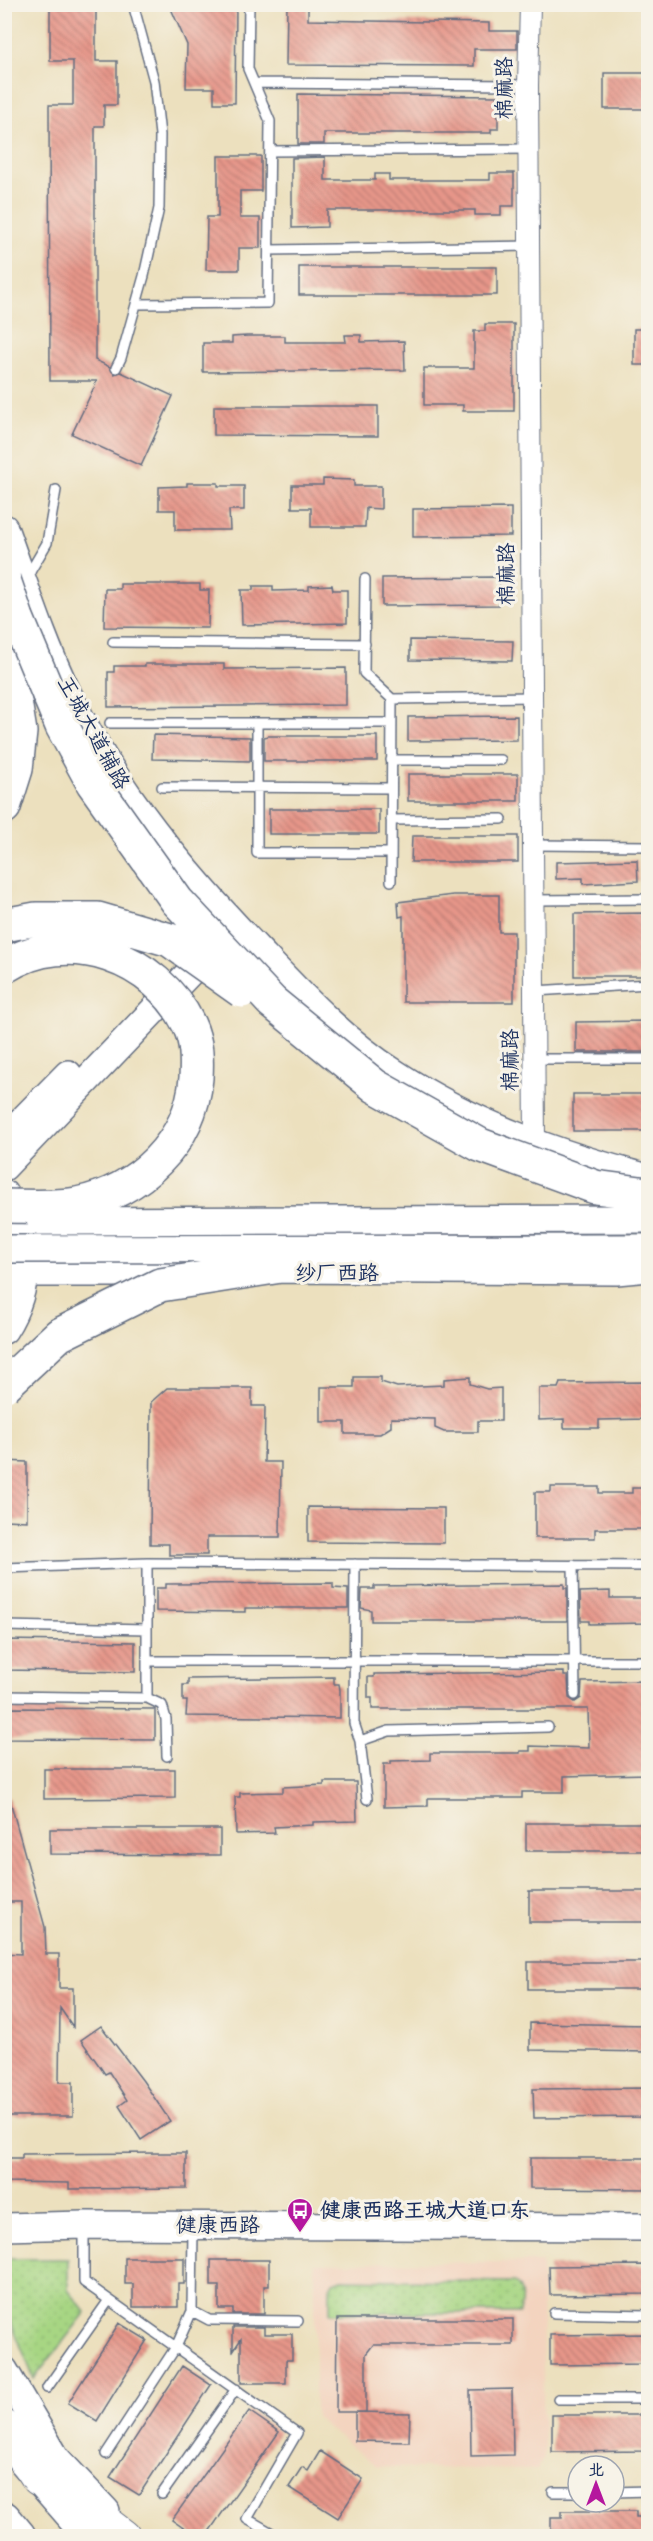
<svg xmlns="http://www.w3.org/2000/svg" width="653" height="2541" font-family="Mynerve,'LXGW WenKai TC',sans-serif">
	<style>
		.built { fill: #f3d4bf }
		.grass { fill: url(#grass-dots); stroke: #618270; stroke-width: 1.5 }
		.building { fill: url(#building-back-hatch) }
		.lines { fill: none; stroke-linecap: round; stroke-linejoin: round }
		.lane-casing { stroke: #646d80; stroke-width: 12 }
		.street-casing { stroke: #646d80; stroke-width: 22 }
		.secondary-casing { stroke: #646d80; stroke-width: 30 }
		.primary-casing { stroke: #646d80; stroke-width: 34 }
		.highway-casing { stroke: #646d80; stroke-width: 36 }
		.lane { stroke: #fff; stroke-width: 9 }
		.street { stroke: #fff; stroke-width: 20 }
		.secondary { stroke: #fff; stroke-width: 27 }
		.primary { stroke: #fff; stroke-width: 32 }
		.highway { stroke: #fff; stroke-width: 33 }
		.secondary-bridge-casing { stroke: #646d80; stroke-width: 30; stroke-linecap: butt }
		.highway-bridge-casing { stroke: #646d80; stroke-width: 36; stroke-linecap: butt }
		.secondary-bridge { stroke: #fff; stroke-width: 27 }
		.highway-bridge { stroke: #fff; stroke-width: 33 }
		.labels { text-anchor: middle; dominant-baseline: central; stroke-width: 6; stroke-linejoin: round; paint-order: stroke }
		.street-label { font-size: 21px; fill: #1b2f5e; stroke: #f7f3e8 }
		.poi-label { font-size: 21px; font-weight: bold; fill: #1b2f5e; stroke: #f7f3e8; text-anchor: start }
	</style>
	<defs>
		<pattern id="grass-dots" width="8" height="8" patternUnits="userSpaceOnUse" patternTransform="scale(1.5)"><rect width="8" height="8" fill="#a7d683"/><path d="M2 2h.1M6 6h.1" fill="none" stroke="#8fb874" stroke-width="1.8" stroke-linecap="round"/></pattern>
		<pattern id="building-back-hatch" width="6" height="6" patternUnits="userSpaceOnUse" patternTransform="scale(1.5)"><rect width="6" height="6" fill="#e79689"/><path d="M-1 5l2 2M0 0l6 6M5-1l2 2" fill="none" stroke="#ba7b73"/></pattern>
	</defs>
	<rect width="100%" height="100%" fill="#f7f3e8"/>
	<filter id="ink" filterUnits="userSpaceOnUse"><feTurbulence type="fractalNoise" baseFrequency=".0167" numOctaves="2"/><feDisplacementMap in="SourceGraphic" scale="12" xChannelSelector="R" yChannelSelector="G"/><feConvolveMatrix kernelMatrix="1 2 1 2 8 2 1 2 1" color-interpolation-filters="sRGB"/></filter>
	<filter id="wash" filterUnits="userSpaceOnUse"><feTurbulence type="fractalNoise" baseFrequency=".008" numOctaves="4" result="noise"/><feDisplacementMap in="SourceGraphic" scale="24" xChannelSelector="R" yChannelSelector="G"/><feGaussianBlur stdDeviation="1.35" result="paint"/><feColorMatrix in="noise" values="0 0 0 0 0 0 0 0 0 0 0 0 0 0 0 0 0 1.4 0 .05"/><feComposite in="paint" operator="in"/></filter>
	<g filter="url(#wash)">
		<rect width="100%" height="100%" fill="#ece0be"/>
		<path class="built" d="M 542,2262 L 544,2457 L 536,2470 L 376,2467 L 315,2417 L 315,2263 Z"/>
		<path class="grass" d="M 9,2259 L 68,2259 L 68,2290 L 86,2312 L 34,2379 L 5,2307 L 5,2261 Z
			M 341,2279 L 514,2282 C 525,2290 521,2301 520,2313 L 330,2313 L 330,2288 L 333,2282 Z"/>
		<g id="blocks">
			<path class="building" d="M 50,4 L 96,4 L 96,61 L 117,61 L 117,105 L 104,105 L 104,126 L 95,126 L 95,360 L 110,367 L 114,374 L 121,372 L 173,396 L 141,466 L 72,434 L 97,381 L 50,381 L 49,105 L 73,105 L 73,61 L 50,61 Z
				M 169,4 L 236,4 L 235,103 L 214,103 L 214,88 L 186,88 L 187,45 Z
				M 287,4 L 308,4 L 308,20 L 489,23 L 489,31 L 517,31 L 517,49 L 474,49 L 474,66 L 286,65 Z
				M 604,73 L 648,73 L 648,109 L 604,109 Z
				M 298,94 L 498,96 L 498,129 L 491,129 L 491,133 L 324,133 L 324,144 L 298,144 Z
				M 218,156 L 261,156 L 261,191 L 240,191 L 240,218 L 260,218 L 260,248 L 239,248 L 239,270 L 206,270 L 207,217 L 218,217 Z
				M 325,157 L 325,180 L 375,180 L 375,174 L 389,174 L 389,180 L 490,180 L 490,173 L 514,173 L 514,206 L 501,206 L 501,215 L 475,215 L 475,210 L 327,210 L 327,227 L 292,228 L 292,158 Z
				M 299,267 L 497,267 L 497,295 L 299,295 Z
				M 485,324 L 514,324 L 514,411 L 463,411 L 463,405 L 424,405 L 424,368 L 474,368 L 474,331 L 485,331 Z
				M 634,329 L 648,329 L 648,365 L 634,365 Z
				M 345,335 L 361,335 L 361,342 L 404,341 L 405,370 L 203,372 L 203,343 L 232,343 L 232,337 L 247,336 L 285,336 L 285,342 L 346,342 Z
				M 214,406 L 378,406 L 378,436 L 214,435 Z
				M 323,479 L 354,480 L 354,486 L 381,486 L 381,509 L 366,508 L 365,527 L 311,527 L 311,508 L 292,508 L 292,485 L 323,485 Z
				M 187,483 L 218,483 L 218,486 L 244,486 L 244,510 L 229,510 L 230,530 L 175,530 L 175,510 L 159,510 L 159,487 L 187,486 Z
				M 511,508 L 511,536 L 413,537 L 413,509 Z
				M 499,577 L 499,605 L 382,606 L 382,578 Z
				M 120,584 L 200,584 L 200,590 L 209,590 L 208,628 L 104,627 L 105,589 L 120,589 Z
				M 332,585 L 333,590 L 347,590 L 347,623 L 242,625 L 241,590 L 253,590 L 253,586 L 273,586 L 273,591 L 309,590 L 309,586 Z
				M 410,640 L 513,641 L 512,661 L 410,660 Z
				M 145,664 L 224,664 L 224,669 L 346,668 L 346,705 L 108,707 L 108,672 L 114,672 L 114,666 L 145,666 Z
				M 517,716 L 517,740 L 408,741 L 408,717 Z
				M 153,735 L 250,737 L 250,761 L 152,759 Z
				M 268,736 L 377,736 L 377,761 L 264,761 L 264,737 Z
				M 408,774 L 518,774 L 518,801 L 408,801 Z
				M 269,809 L 379,809 L 379,834 L 269,834 Z
				M 412,836 L 518,836 L 518,862 L 411,862 Z
				M 637,860 L 638,881 L 583,884 L 583,878 L 556,879 L 556,862 Z
				M 453,895 L 499,895 L 499,932 L 514,932 L 514,1002 L 403,1002 L 403,916 L 399,917 L 398,902 Z
				M 648,913 L 648,976 L 574,976 L 574,914 Z
				M 648,1021 L 648,1052 L 576,1052 L 576,1022 Z
				M 573,1094 L 648,1094 L 648,1131 L 573,1131 Z
				M 354,1377 L 381,1377 L 381,1382 L 397,1387 L 444,1385 L 444,1379 L 470,1377 L 470,1384 L 487,1389 L 501,1388 L 501,1421 L 478,1421 L 478,1432 L 444,1432 L 435,1428 L 435,1419 L 391,1418 L 391,1427 L 380,1434 L 345,1434 L 345,1422 L 321,1422 L 321,1387 L 354,1387 Z
				M 648,1382 L 648,1419 L 599,1420 L 599,1428 L 564,1428 L 564,1419 L 539,1420 L 539,1388 L 558,1388 L 560,1383 Z
				M 167,1388 L 252,1388 L 252,1406 L 265,1406 L 264,1462 L 281,1462 L 280,1537 L 207,1537 L 207,1555 L 169,1555 L 169,1544 L 150,1544 L 151,1402 Z
				M 4,1461 L 27,1462 L 27,1521 L 4,1520 Z
				M 551,1487 L 599,1487 L 599,1493 L 632,1493 L 632,1488 L 648,1488 L 648,1529 L 595,1529 L 595,1538 L 535,1538 L 535,1492 L 551,1492 Z
				M 308,1507 L 444,1508 L 444,1543 L 308,1542 Z
				M 333,1583 L 333,1588 L 348,1589 L 348,1608 L 245,1608 L 245,1612 L 156,1611 L 156,1588 L 166,1588 L 166,1584 Z
				M 564,1584 L 564,1588 L 567,1588 L 567,1621 L 371,1621 L 371,1610 L 361,1608 L 362,1589 L 374,1589 L 374,1586 Z
				M 610,1591 L 610,1598 L 648,1598 L 648,1623 L 589,1624 L 589,1621 L 581,1621 L 580,1592 Z
				M 4,1640 L 135,1642 L 135,1672 L 4,1670 Z
				M 564,1672 L 564,1676 L 568,1676 L 569,1698 L 575,1702 L 581,1698 L 582,1682 L 648,1681 L 648,1774 L 564,1776 L 564,1792 L 522,1792 L 522,1798 L 428,1798 L 428,1806 L 384,1807 L 384,1764 L 391,1764 L 391,1761 L 430,1760 L 430,1753 L 520,1753 L 520,1751 L 530,1751 L 530,1746 L 589,1748 L 588,1709 L 372,1709 L 372,1698 L 368,1698 L 368,1677 L 374,1677 L 374,1674 Z
				M 334,1677 L 334,1684 L 339,1684 L 340,1690 L 340,1718 L 186,1716 L 187,1701 L 183,1701 L 183,1685 L 188,1685 L 188,1679 Z
				M 6,1708 L 155,1709 L 155,1740 L 6,1739 Z
				M 44,1769 L 175,1769 L 175,1798 L 44,1799 Z
				M 324,1782 L 356,1782 L 357,1821 L 313,1822 L 313,1825 L 274,1827 L 275,1833 L 236,1834 L 235,1797 L 240,1797 L 240,1793 L 283,1792 L 283,1787 L 324,1785 Z
				M 4,1797 L 9,1797 L 45,1927 L 46,1954 L 59,1954 L 59,1988 L 73,1988 L 73,2027 L 60,2008 L 59,2082 L 73,2082 L 73,2116 L 4,2116 L 4,1953 L 21,1954 L 21,1902 L 4,1902 Z
				M 526,1823 L 648,1823 L 648,1851 L 526,1851 Z
				M 50,1829 L 220,1829 L 220,1855 L 50,1854 Z
				M 529,1891 L 648,1891 L 648,1922 L 529,1922 Z
				M 528,1962 L 648,1962 L 648,1989 L 528,1989 Z
				M 530,2023 L 648,2025 L 648,2052 L 530,2050 Z
				M 101,2026 L 143,2081 L 170,2121 L 141,2140 L 119,2106 L 127,2100 L 109,2072 L 105,2074 L 81,2040 Z
				M 648,2088 L 648,2117 L 534,2118 L 533,2089 Z
				M 162,2153 L 186,2153 L 186,2188 L 69,2189 L 69,2183 L 4,2182 L 4,2158 L 22,2158 L 22,2154 Z
				M 530,2158 L 648,2158 L 648,2189 L 530,2188 Z
				M 125,2258 L 184,2258 L 184,2284 L 178,2284 L 178,2307 L 133,2307 L 133,2284 L 125,2284 Z
				M 211,2260 L 269,2260 L 269,2286 L 264,2286 L 264,2314 L 233,2314 L 233,2309 L 219,2309 L 219,2286 L 211,2286 Z
				M 648,2265 L 648,2294 L 550,2295 L 549,2266 Z
				M 337,2319 L 513,2319 L 513,2345 L 373,2345 L 366,2354 L 366,2412 L 336,2412 Z
				M 119,2323 L 147,2340 L 97,2421 L 68,2403 Z
				M 233,2327 L 264,2327 L 264,2334 L 292,2334 L 292,2360 L 286,2360 L 286,2383 L 241,2383 L 241,2339 L 233,2351 Z
				M 648,2334 L 648,2364 L 550,2365 L 550,2335 Z
				M 182,2366 L 211,2385 L 139,2495 L 110,2477 Z
				M 512,2389 L 513,2455 L 471,2456 L 470,2390 Z
				M 249,2411 L 279,2432 L 206,2536 L 195,2536 L 172,2520 Z
				M 355,2412 L 410,2413 L 409,2442 L 355,2441 Z
				M 552,2415 L 648,2415 L 648,2451 L 552,2452 Z
				M 320,2451 L 363,2479 L 338,2518 L 289,2487 L 302,2467 L 308,2471 Z
				M 562,2511 L 636,2511 L 636,2517 L 648,2517 L 648,2536 L 551,2536 L 551,2517 L 562,2517 Z"/>
		</g>
	</g>
	<g filter="url(#ink)">
		<use href="#blocks" fill-opacity="0" stroke="#646d80" stroke-width="1.5"/>
		<g class="lines">
			<defs>
				<path id="lane" d="M 254,83 L 528,85
					M 270,151 L 529,149
					M 269,250 L 530,246
					M 136,304 L 268,303 L 270,121 L 248,69 L 249,4
					M 116,368 L 121,358 L 144,276 L 159,208 L 160,135 L 154,81 L 133,4
					M 27,577 L 47,543 L 56,490
					M 365,579 L 364,673 L 392,699 L 391,881
					M 113,642 L 365,644
					M 392,699 L 532,697
					M 110,723 L 391,723
					M 257,723 L 257,853 L 391,853
					M 391,760 L 501,760
					M 162,787 L 391,788
					M 391,820 L 502,819
					M 533,845 L 648,846
					M 534,900 L 648,899
					M 535,991 L 648,984
					M 535,1059 L 648,1059
					M 147,1563 L 147,1698 L 162,1705 L 166,1719 L 167,1756
					M 355,1564 L 354,1723 L 360,1741 L 367,1799
					M 573,1565 L 575,1695
					M 4,1568 L 147,1563 L 648,1566
					M 4,1626 L 147,1629
					M 147,1661 L 648,1661
					M 4,1696 L 147,1698
					M 360,1741 L 389,1731 L 548,1727
					M 84,2227 L 84,2282 L 297,2433 L 247,2519 L 277,2536
					M 192,2311 L 209,2320 L 298,2321
					M 554,2313 L 648,2315
					M 47,2388 L 109,2300
					M 558,2399 L 648,2399
					M 106,2454 L 176,2347 L 192,2311 L 193,2228
					M 553,2492 L 578,2492
					M 614,2492 L 648,2491
					M 162,2494 L 236,2389"/>
				<path id="street" d="M 530,4 L 528,85 L 535,1144"/>
				<path id="secondary" d="M 4,528 C 24,583 42,641 68,694 C 116,792 185,874 260,952 C 302,996 344,1041 396,1074 C 472,1124 560,1155 648,1178
					M 4,1139 L 68,1074
					M 4,1167 L 215,946
					M 4,1194 C 32,1236 31,1288 4,1330
					M 25,1273 L 183,1273
					M 4,2227 L 84,2225 L 648,2227
					M 4,2370 L 56,2458 L 106,2511"/>
				<path id="primary" d="M 4,2426 L 38,2479
					M 77,2500 L 124,2536"/>
				<path id="highway" d="M 4,634 L 20,732 L 16,769 L 4,807
					M 23,2458 L 76,2519 L 98,2536
					M 4,2518 L 19,2536"/>
			</defs>
			<use href="#lane" class="lane-casing"/>
			<use href="#street" class="street-casing"/>
			<use href="#secondary" class="secondary-casing"/>
			<use href="#primary" class="primary-casing"/>
			<use href="#highway" class="highway-casing"/>
			<use href="#lane" class="lane"/>
			<use href="#street" class="street"/>
			<use href="#secondary" class="secondary"/>
			<use href="#primary" class="primary"/>
			<use href="#highway" class="highway"/>
			<defs>
				<path id="secondary-bridge" d="M 41,1221 L 648,1219
					M 4,1249 L 648,1248"/>
				<path id="highway-bridge" d="M 4,580 L 17,618 L 62,726 L 93,783 L 177,901 L 272,1002 L 375,1086 L 480,1145 L 595,1187 L 648,1194
					M 4,925 L 36,919 L 98,919 L 170,940 L 242,991
					M 4,967 C 69,925 157,958 189,1025 C 197,1042 197,1060 196,1078 C 191,1143 139,1191 77,1204 C 54,1208 28,1206 4,1206
					M 4,1386 L 59,1335 L 160,1285 L 281,1266 L 616,1268 L 648,1265"/>
			</defs>
			<use href="#secondary-bridge" class="secondary-bridge-casing"/>
			<use href="#highway-bridge" class="highway-bridge-casing"/>
			<use href="#secondary-bridge" class="secondary-bridge"/>
			<use href="#highway-bridge" class="highway-bridge"/>
		</g>
	</g>
	<defs>
		<symbol id="bus-pin" viewBox="-11 -11 22 30"><path d="M0 17L-7.5 6A9.5 9.5 0 1 1 7.5 6Z" fill="#b5179e" stroke="#f7f3e8"/><path d="M-5-6H5V4H4V6H2V4H-2V6H-4V4H-5ZM-3.5-4V0h7V-4ZM-3.5 1.2v1.5H-2V1.2ZM2 1.2v1.5H3.5V1.2Z" fill="#fff"/></symbol>
	</defs>
	<g fill-rule="evenodd">
		<use href="#bus-pin" x="285" y="2196" width="30" height="40"/>
	</g>
	<g class="labels">
		<g class="street-label">
			<text transform="translate(505 88) rotate(-90)">棉麻路</text>
			<text transform="translate(507 574) rotate(-90)">棉麻路</text>
			<text transform="translate(93 733) rotate(61)">王城大道辅路</text>
			<text transform="translate(511 1060) rotate(-90)">棉麻路</text>
			<text x="337" y="1274">纱厂西路</text>
			<text x="218" y="2226">健康西路</text>
		</g>
		<g class="poi-label">
			<text x="320" y="2211">健康西路王城大道口东</text>
		</g>
	</g>
	<rect width="653" height="2541" fill="none" stroke="#f7f3e8" stroke-width="24"/>
	<g transform="translate(596 2484)"><circle r="28" fill="#f7f3e8" stroke="#9fa5b1" stroke-width="1.5"/>
	<path d="M0-4.5L10 22L0 15L-10 22Z" fill="#b5179e"/>
	<text y="-9" font-size="16" font-weight="bold" text-anchor="middle" fill="#1b2f5e">北</text>
	</g>
</svg>
